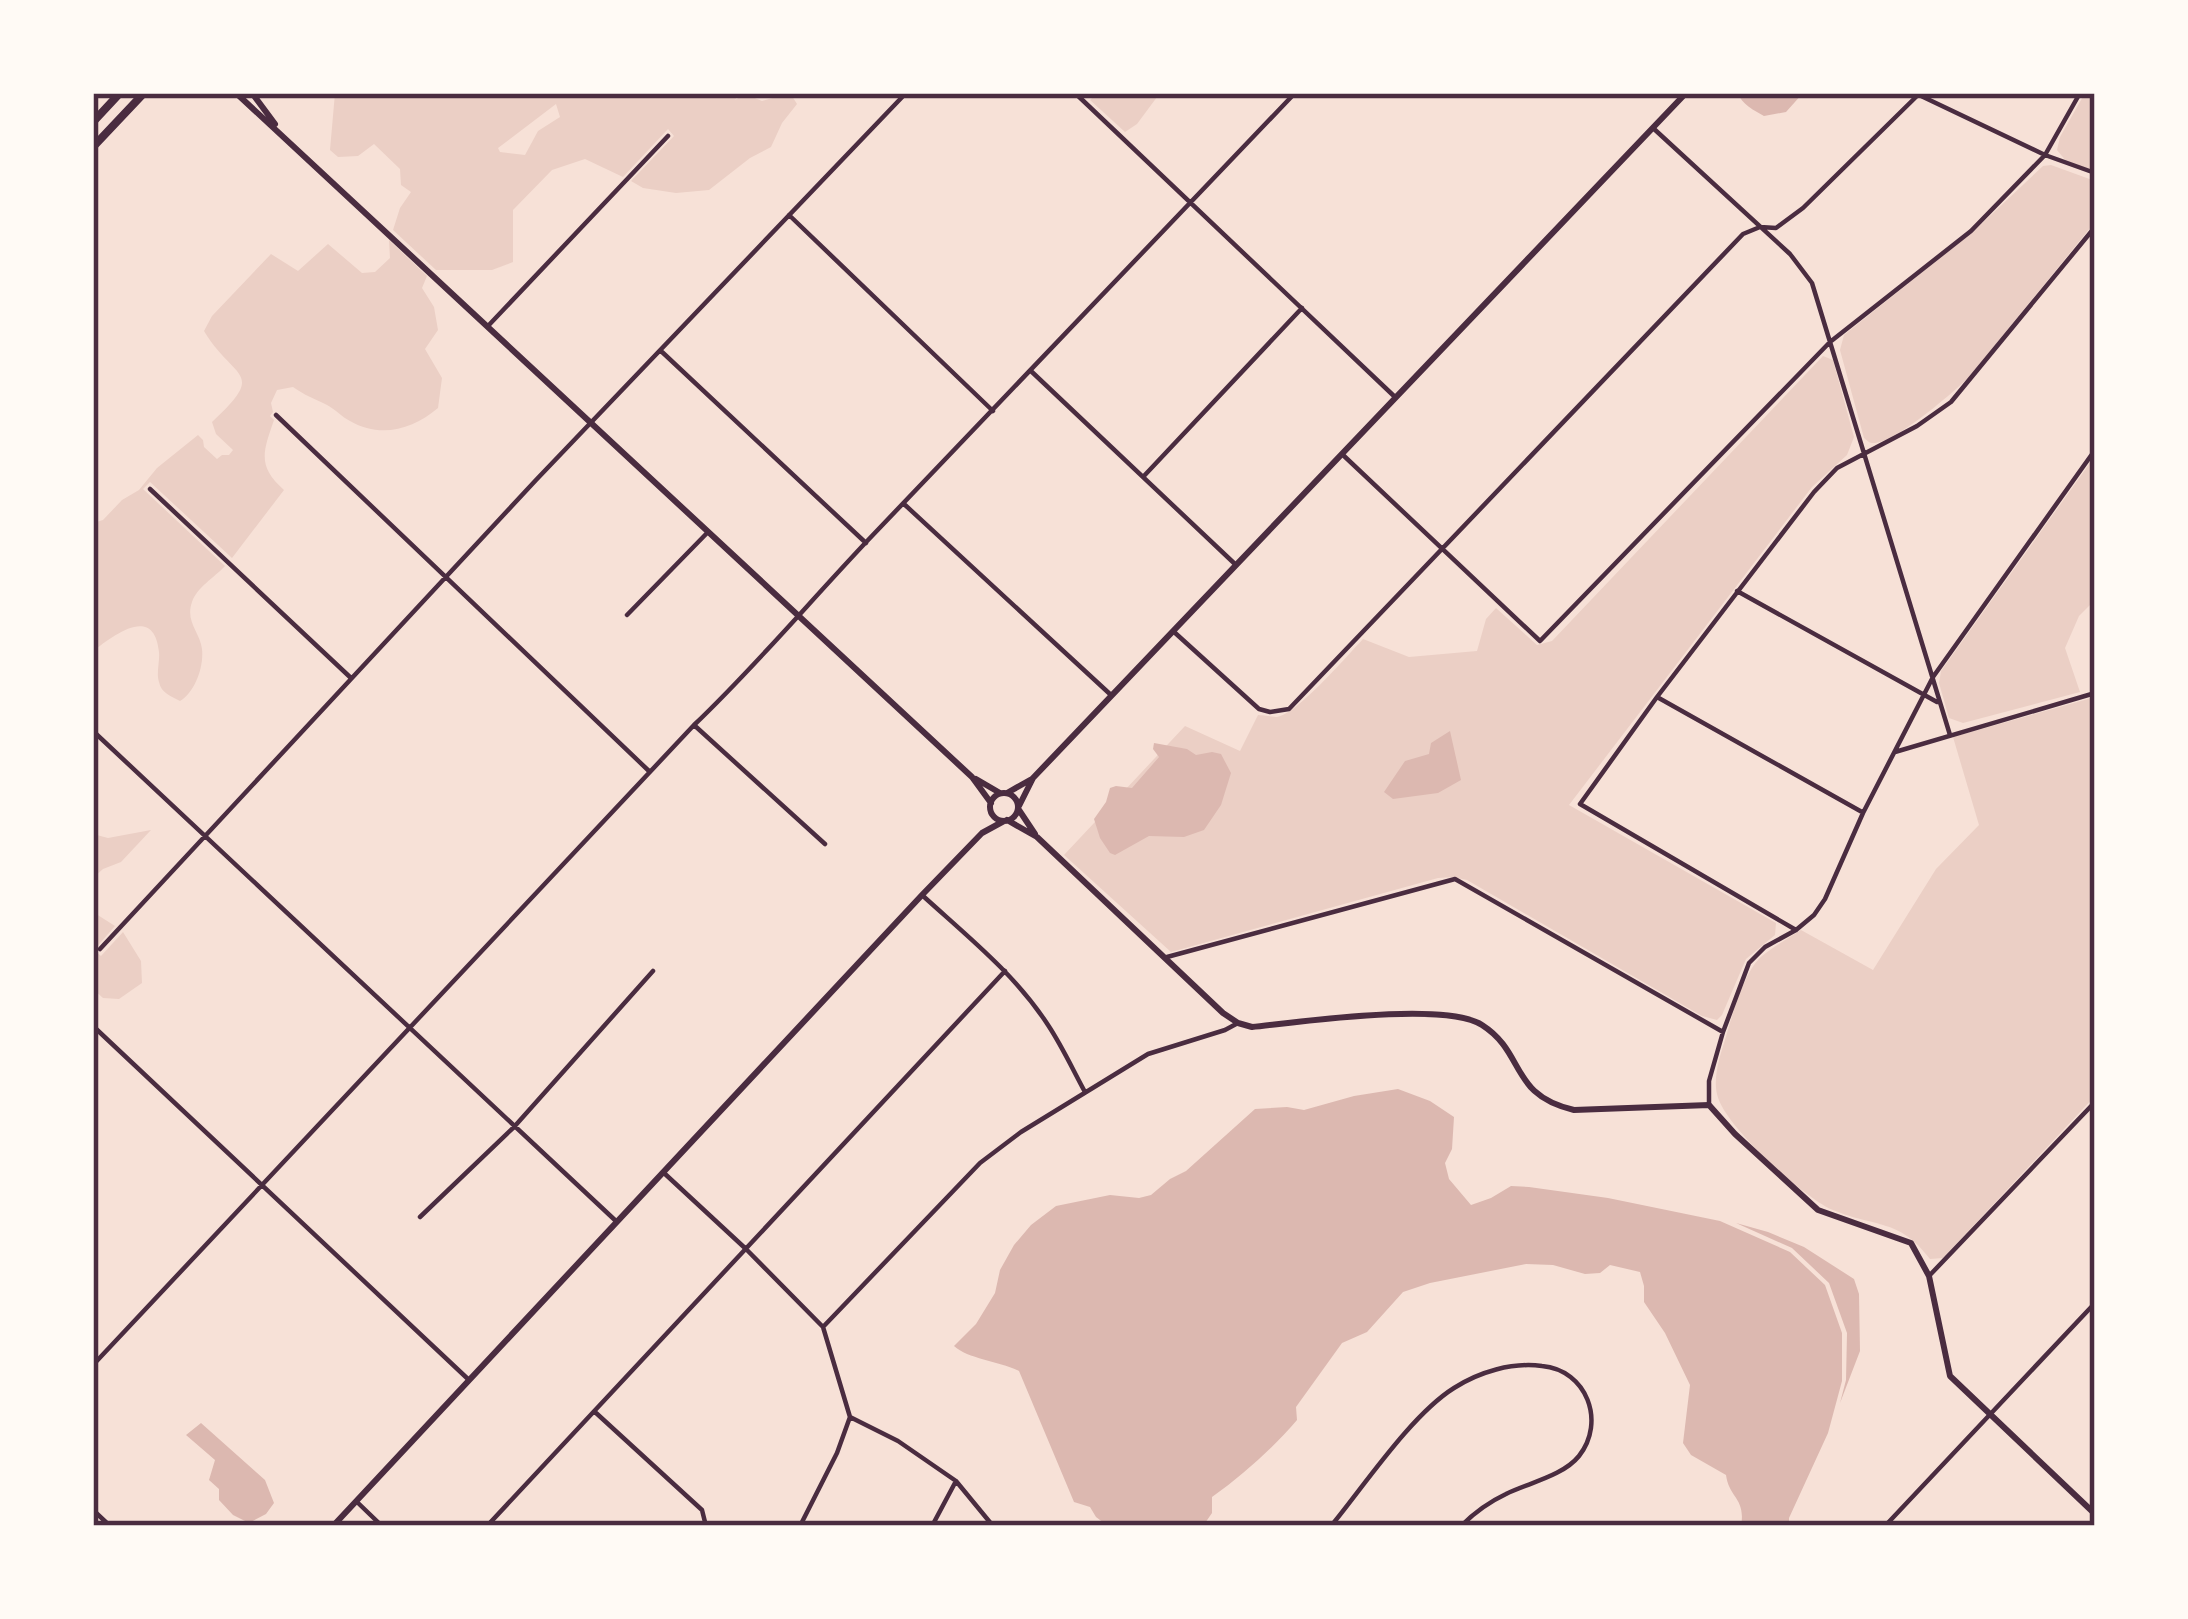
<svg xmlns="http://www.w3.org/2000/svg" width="2188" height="1619" font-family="'Work Sans',sans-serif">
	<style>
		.green { fill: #ebcfc5; fill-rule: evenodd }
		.water { fill: #dcb8b0 }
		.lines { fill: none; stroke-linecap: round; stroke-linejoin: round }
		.minor { stroke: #4a2c40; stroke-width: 4.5 }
		.tertiary { stroke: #4a2c40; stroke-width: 6 }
		.primary { stroke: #4a2c40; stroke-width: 8 }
		.neatline { fill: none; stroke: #4a2c40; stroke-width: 4.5 }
	</style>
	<rect width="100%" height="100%" fill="#f7e1d7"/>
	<path class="green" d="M 335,93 L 740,93 L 735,100 L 745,94 L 762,101 L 790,93 L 797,104 L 782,123 L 771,147 L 750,158 L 709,190 L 676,193 L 643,188 L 631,181 L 674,136 L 668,129 L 623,177 L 585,159 L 552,170 L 513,210 L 513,262 L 492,270 L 436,270 L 393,230 L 400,208 L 411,192 L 401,185 L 400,169 L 374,144 L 358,156 L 338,157 L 330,150 ZM 556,104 L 560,117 L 538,131 L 525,155 L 500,152 L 498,148 Z
		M 1097,93 L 1160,93 L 1137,124 L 1125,132 L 1090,100 Z
		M 2085,93 L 2095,93 L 2095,171 L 2066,161 L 2057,150 L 2060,137 Z
		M 2051,165 L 2095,181 L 2095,222 L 1969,377 C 1954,392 1893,445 1872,443 C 1869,443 1867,440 1864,438 L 1840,350 L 1844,335 L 1975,230 L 2043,166 Z
		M 389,240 L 427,276 L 422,288 L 434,307 L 438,330 L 425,349 L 442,378 L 438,408 C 413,429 381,439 350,421 C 342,417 335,409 327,405 C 315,399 304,395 293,387 L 277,390 L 271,403 L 273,412 L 270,416 L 274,420 C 263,452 257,466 284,490 L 232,558 L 150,482 L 143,489 L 225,566 C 214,578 197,587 192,602 C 185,622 200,632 202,649 C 204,667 195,692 180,701 C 171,696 161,693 159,682 C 156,673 160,661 159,652 C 154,603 113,636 93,651 L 93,523 L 103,520 L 122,500 L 139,490 L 157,468 L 198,435 L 203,440 L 204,447 L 217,459 L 222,455 L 229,455 L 233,450 L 216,434 L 212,422 C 268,370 234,381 204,331 L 212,316 L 271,254 L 298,271 L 328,244 L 362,273 L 375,272 L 390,258 Z
		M 1823,356 L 1833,360 L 1854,437 L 1847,455 L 1812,487 L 1569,805 L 1776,923 L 1775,935 L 1746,959 L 1722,1015 L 1717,1020 L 1702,1016 L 1467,880 L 1453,877 L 1438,878 L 1171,952 L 1064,855 L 1185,726 L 1240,751 L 1258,715 C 1261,715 1274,717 1277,717 C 1297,714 1347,656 1363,639 L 1409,657 L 1477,651 L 1486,619 L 1496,608 L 1537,645 L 1552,641 Z
		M 2095,456 L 2095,600 L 2079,616 L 2065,648 L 2080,692 L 1963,723 L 1949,718 L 1939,683 L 1941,671 Z
		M 2095,697 L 2095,1096 L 1943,1258 L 1930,1259 C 1899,1218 1876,1228 1833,1210 C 1804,1198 1723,1125 1717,1094 C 1713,1078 1720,1055 1725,1040 C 1732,1016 1744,971 1762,956 C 1774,946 1789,938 1801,930 L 1873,970 L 1936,869 L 1979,825 L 1953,737 Z
		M 151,830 L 121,862 L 103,869 L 93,878 L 93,834 L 108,838 Z
		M 93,912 L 115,926 L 94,950 L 101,956 L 123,932 L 141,961 L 142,983 L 119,999 L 103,998 L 93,989 Z"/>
	<path class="water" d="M 1738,93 L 1803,93 L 1786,112 L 1764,116 C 1755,111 1741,104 1738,93 Z
		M 1450,731 L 1461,780 L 1438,793 L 1393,799 L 1384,792 L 1405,761 L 1429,754 L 1431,743 Z
		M 1154,743 L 1187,749 L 1196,755 L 1212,752 L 1221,754 L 1231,773 L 1221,805 L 1204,830 L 1184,837 L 1149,836 L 1115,855 L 1110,853 L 1100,838 L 1094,819 L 1106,802 L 1110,788 L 1116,786 L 1132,788 L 1159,757 L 1153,749 Z
		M 1398,1089 L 1430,1101 L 1454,1117 L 1452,1149 L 1445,1163 L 1449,1179 L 1471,1205 L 1491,1198 L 1511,1186 L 1529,1187 L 1608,1198 L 1720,1221 L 1790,1252 L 1825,1285 L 1842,1333 L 1842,1381 L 1828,1433 L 1789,1518 L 1789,1526 L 1741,1526 C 1746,1498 1729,1498 1726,1475 L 1691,1455 L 1683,1443 L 1690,1385 L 1665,1333 L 1644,1302 L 1644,1286 L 1640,1272 L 1610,1265 L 1600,1273 L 1585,1274 L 1553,1265 L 1526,1264 L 1430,1283 L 1403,1292 L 1367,1332 L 1342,1343 L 1296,1407 L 1297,1420 C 1272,1449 1244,1474 1212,1497 L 1212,1513 L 1203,1526 L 1108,1526 L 1096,1517 L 1090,1507 L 1074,1502 L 1019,1371 C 999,1361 968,1359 954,1346 L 976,1324 L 995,1293 L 1000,1270 L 1014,1245 L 1031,1225 L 1056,1206 L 1110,1195 L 1139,1198 L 1151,1195 L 1170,1179 L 1186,1171 L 1255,1109 L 1287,1107 L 1304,1110 L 1354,1096 Z
		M 1736,1223 L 1768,1232 L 1804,1247 L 1854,1279 L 1859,1294 L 1860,1351 L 1840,1403 L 1846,1380 L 1847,1333 L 1829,1283 L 1792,1248 Z
		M 201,1423 L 265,1480 L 274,1503 L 266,1514 L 249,1523 L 233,1515 L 219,1500 L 219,1489 L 209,1480 L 215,1460 L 186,1435 Z"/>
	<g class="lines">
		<path class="minor" d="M 1075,93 L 1395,397
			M 1919,95 L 2045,155 L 2095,173
			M 1653,128 L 1790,254 L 1812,283 L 1950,735
			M 789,215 L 993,411
			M 488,326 L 668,136
			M 661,351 L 866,543
			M 1032,372 L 1236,565
			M 276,415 L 650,772
			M 1343,455 L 1540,641 L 1830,342 L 1971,231 L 2045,155 L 2080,93
			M 1143,477 L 1302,308
			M 150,489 L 351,678
			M 904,504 L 1111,695
			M 1737,591 L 1937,702
			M 627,615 L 708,532
			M 1173,631 L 1259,709 L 1270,712 L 1289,709 L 1743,234 L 1760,227 L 1776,228 L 1803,208 L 1920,93
			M 1657,697 L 1862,812
			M 694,725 L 825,844
			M 93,731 L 617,1222
			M 1895,752 L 2095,693
			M 922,895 C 967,936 1015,974 1048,1025 C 1062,1046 1073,1070 1085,1092
			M 1796,930 L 1580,804 L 1657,697 L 1814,492 L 1837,468 L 1917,426 L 1951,402 L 2095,227
			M 100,949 L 536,480 L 906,93
			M 1167,957 L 1455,879 L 1723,1032
			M 93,1026 L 469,1380
			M 1709,1104 L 1709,1081 L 1723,1032 L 1749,963 L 1765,947 L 1796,930 L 1814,915 L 1825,899 L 1863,813 L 1933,677 L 2095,450
			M 664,1173 L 746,1249 L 823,1327
			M 420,1217 L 514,1127 L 653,971
			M 1929,1276 L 2095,1102
			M 93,1365 L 694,725 C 756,666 811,600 870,538 C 1012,390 1154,242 1295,93
			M 595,1412 L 702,1510 L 706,1526
			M 850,1417 L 898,1441 L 956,1481 L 993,1526
			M 356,1501 L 382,1526
			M 93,1510 L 110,1526
			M 487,1526 L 1005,971
			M 800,1526 L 837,1453 L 850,1417 L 823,1327 L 980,1163 L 1021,1132 L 1148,1054 L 1225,1030 L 1238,1023
			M 932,1526 L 956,1481
			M 1331,1526 C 1364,1486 1411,1415 1454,1388 C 1479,1372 1512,1362 1542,1366 C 1587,1370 1606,1422 1579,1456 C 1563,1476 1528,1483 1506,1494 C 1489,1502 1474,1513 1461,1526
			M 1885,1526 L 2095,1303
			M 2093,1526 L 2095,1523"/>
		<path class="tertiary" d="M 236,93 L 972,777 L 991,803
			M 252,93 L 275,124
			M 976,779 L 1000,793
			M990 807a14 14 0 1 1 28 0a14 14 0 1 1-28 0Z
			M 1007,793 L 1030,780
			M 1019,806 L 1033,778 L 1686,93
			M 1019,810 L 1035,834
			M 1007,820 L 1037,837 L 1223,1013 L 1238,1023 L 1252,1027 C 1300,1022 1445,1001 1482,1025 C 1526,1053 1509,1095 1574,1110 L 1709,1105 L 1735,1134 L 1818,1210 L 1911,1243 L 1929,1276 L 1950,1376 L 2095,1514
			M 333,1526 L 922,895 L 982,833 L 1004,821"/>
		<path class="primary" d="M 93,122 L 120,93
			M 93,147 L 144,93"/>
	</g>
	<rect width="2188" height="1619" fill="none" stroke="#fffaf5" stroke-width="192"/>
	<rect x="96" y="96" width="1996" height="1427" class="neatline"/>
</svg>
